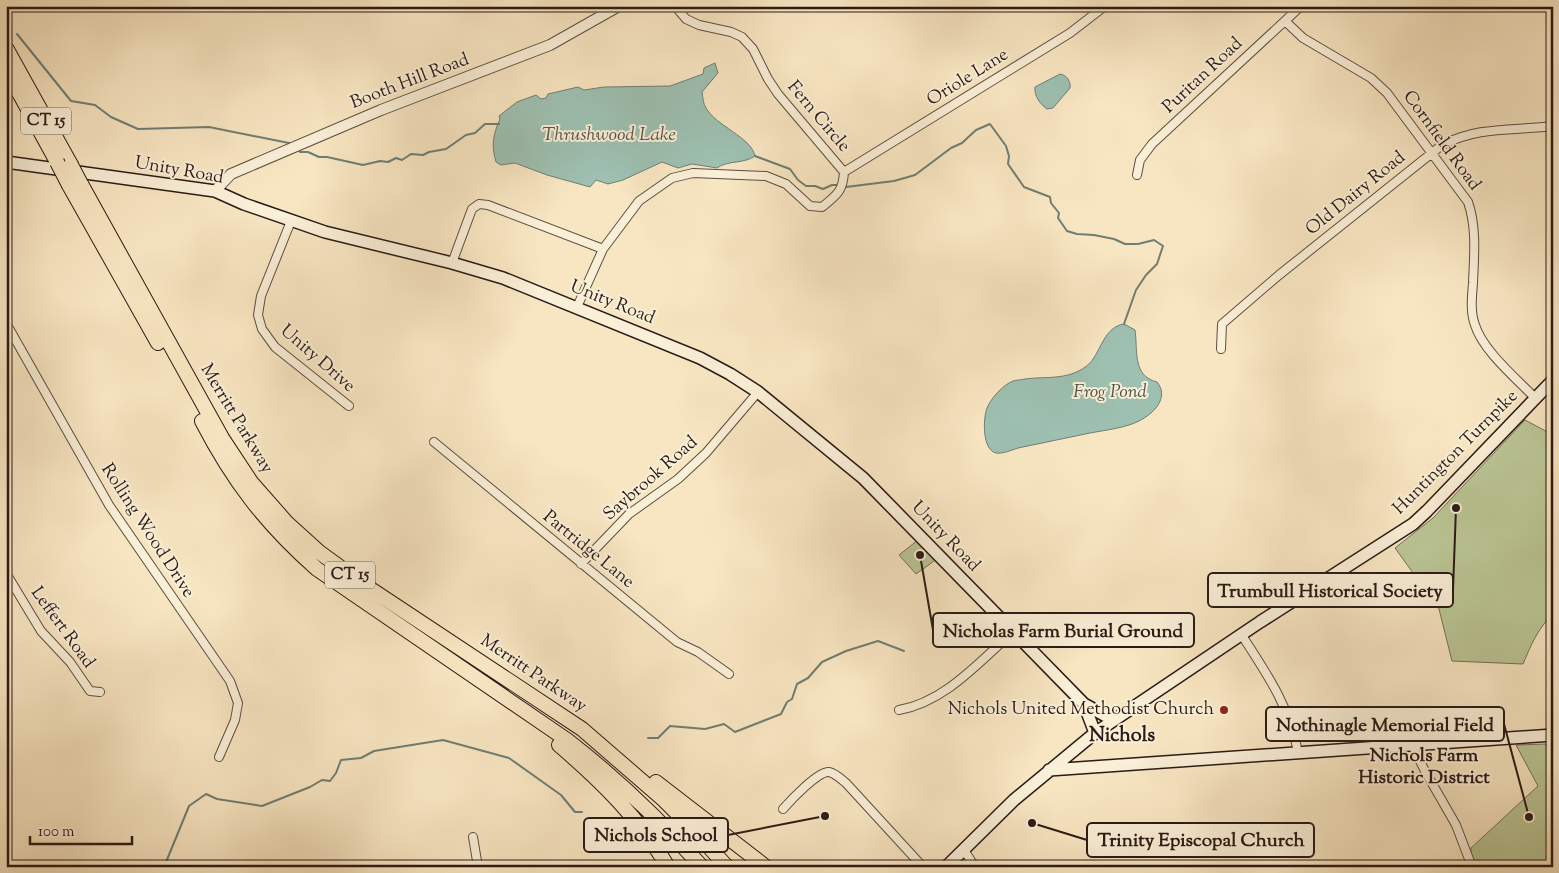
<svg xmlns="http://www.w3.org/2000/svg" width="1559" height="873" font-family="'Sorts Mill Goudy',serif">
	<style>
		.green { fill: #bbc695; stroke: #737055 }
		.water { fill: #9dc0b1; stroke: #6f7e73 }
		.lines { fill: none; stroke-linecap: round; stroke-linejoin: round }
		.stream { stroke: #6f7e73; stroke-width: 2 }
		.minor-casing { stroke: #5e4d40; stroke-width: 10 }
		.tertiary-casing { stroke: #5e4d40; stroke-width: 12 }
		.secondary-casing { stroke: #2b1a15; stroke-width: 14 }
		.motorway-casing { stroke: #2b1a15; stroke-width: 16 }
		.minor { stroke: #faefd7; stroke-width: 8 }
		.tertiary { stroke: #faefd7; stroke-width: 10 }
		.secondary { stroke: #faefd7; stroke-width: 11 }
		.motorway { stroke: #f8e6c2; stroke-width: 14 }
		.motorway-bridge-casing { stroke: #2b1a15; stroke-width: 16; stroke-linecap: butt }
		.motorway-bridge { stroke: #f8e6c2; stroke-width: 14 }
		.poi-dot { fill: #8f2418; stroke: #faefd7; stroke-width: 2 }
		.labels { text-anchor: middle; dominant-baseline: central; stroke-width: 4; stroke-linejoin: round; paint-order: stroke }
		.shield { fill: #faefd7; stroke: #695a4f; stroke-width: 1 }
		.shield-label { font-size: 16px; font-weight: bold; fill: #2b1a15 }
		.street-label { font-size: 18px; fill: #2b1a15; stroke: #faefd7 }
		.poi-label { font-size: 18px; fill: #2b1a15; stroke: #faefd7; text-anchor: end }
		.water-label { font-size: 19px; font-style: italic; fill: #53544c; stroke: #faefd7 }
		.neighbourhood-label { font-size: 19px; font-weight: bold; fill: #2b1a15; stroke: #faefd7 }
		.quarter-label { font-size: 20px; font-weight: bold; fill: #2b1a15; stroke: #faefd7 }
		.leader { fill: none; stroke: #2b1a15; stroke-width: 2 }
		.callout-dot { fill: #2b1a15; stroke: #faefd7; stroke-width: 2 }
		.callout { fill: #faefd7; stroke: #2b1a15; stroke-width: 2 }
		.callout-label { font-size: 19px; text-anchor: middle; font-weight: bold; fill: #2b1a15 }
	</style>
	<rect width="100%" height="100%" fill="#f8e6c2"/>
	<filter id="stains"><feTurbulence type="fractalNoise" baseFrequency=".004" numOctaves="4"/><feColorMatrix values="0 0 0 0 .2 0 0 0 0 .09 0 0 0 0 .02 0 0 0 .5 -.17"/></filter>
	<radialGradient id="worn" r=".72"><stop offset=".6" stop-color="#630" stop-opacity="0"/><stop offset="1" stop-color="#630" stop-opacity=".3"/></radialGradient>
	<path class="green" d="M 1525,420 L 1553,435 L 1553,614 C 1538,628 1531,645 1523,664 L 1452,661 L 1439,609 L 1395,548 L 1433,518 Z
		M 923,536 L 941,556 L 916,574 L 899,555 Z
		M 1546,744 L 1553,765 L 1553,867 L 1476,867 L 1471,858 L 1471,848 L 1538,786 L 1516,745 Z"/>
	<path class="water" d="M 715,63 L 718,73 L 702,92 C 703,97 703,104 706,108 C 716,126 751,137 755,156 C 744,164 728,160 717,168 L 692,164 L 678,168 L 662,162 L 623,180 L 608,184 L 596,180 L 590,187 L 547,175 L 515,163 L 501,165 L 496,162 C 491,145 493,135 500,119 L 499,116 L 517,102 L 536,95 L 541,99 L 546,98 L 548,94 L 578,87 L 584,90 L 604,87 L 670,86 L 703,74 L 704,68 Z
		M 1060,74 C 1067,75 1071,82 1070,88 L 1053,108 L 1047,109 C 1040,104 1034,96 1035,87 Z
		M 1124,324 L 1135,330 C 1138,350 1132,376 1157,382 C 1170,398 1153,414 1139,421 C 1125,428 1106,430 1090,433 C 1066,438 1042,443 1018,448 C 1012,450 1003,454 996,453 C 982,450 983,418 987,408 C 991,398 1003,385 1013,381 C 1016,380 1021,380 1025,379 C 1048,376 1071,381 1090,363 C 1101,351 1104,327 1124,324 Z"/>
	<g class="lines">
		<path class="stream" d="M 17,34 L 71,101 L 95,105 L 111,117 L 138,129 L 209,127 L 289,143
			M 300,152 L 308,152 L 319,157 L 327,157 L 363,165 L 380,161 L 388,162 L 396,158 L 402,160 L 411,154 L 423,155 L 429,152 L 446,149 L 466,135 L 475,133 L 485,124 L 499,124
			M 755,156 L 790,169 L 798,180 L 806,186 L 815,186 L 823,189 L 832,185 L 838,185
			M 846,187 L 894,181 L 915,175 L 951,148 L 962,143 L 976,130 L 990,124 L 1006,146 L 1009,156 L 1008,164 L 1024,187 L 1050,197 L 1051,203 L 1059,213 L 1058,218 L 1067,231 L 1077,234 L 1094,235 L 1114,239 L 1125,244 L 1138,244 L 1154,240 L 1163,246 L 1157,264 L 1146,275 L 1136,290 L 1124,324
			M 648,738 L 658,738 L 670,726 L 705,729 L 724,724 L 735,732 L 781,714 L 787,702 L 792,699 L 797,684 L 808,678 L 822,662 L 846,651 L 878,641 L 904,651
			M 164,867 L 189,806 L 206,794 L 217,799 L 262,806 L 310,787 L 322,780 L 330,781 L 336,773 L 341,760 L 361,758 L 374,751 L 443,740 L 509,758 L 561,795 L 575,812 L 582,812"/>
		<defs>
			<path id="minor" d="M 1285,21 L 1303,38 L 1371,78 L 1387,93 L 1468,202 C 1477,228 1474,256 1473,283 C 1472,296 1470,312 1475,325 C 1483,351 1517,379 1536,399
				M 844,172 L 1070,33 L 1105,6
				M 1137,175 L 1140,160 L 1152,144 L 1301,6
				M 291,221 L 261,296 L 258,315 L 262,329 L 275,347 L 349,406
				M 452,263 L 472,209 L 479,204 L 488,205 L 603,249
				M 577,307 L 603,249 L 639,201 L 672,178 L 693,173 L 766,176 L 786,184 L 810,206 L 822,207 C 837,195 843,191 844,172 L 778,94 L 768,79 L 753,49 L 742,37 L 731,32 L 699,25 L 686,19 L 675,6
				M 6,323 L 109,505 L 230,681 L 238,703 L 235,720 L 219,757
				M 1221,349 L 1222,324 L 1279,275 L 1442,145 C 1479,126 1512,131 1553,126
				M 434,442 L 677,642 L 698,652 L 729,674
				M 581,564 L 629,514 L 678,479 L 706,453 L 758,392
				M 6,573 L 41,631 L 70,662 L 90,691 L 100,692
				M 1241,634 C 1265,671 1291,708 1298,753
				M 899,710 C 945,702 979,662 1013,632
				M 1412,745 L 1425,771 L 1456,825 L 1472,867
				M 783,809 C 790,801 818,771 829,772 C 835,773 841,779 846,783 L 923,867
				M 473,837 L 478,867
				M 964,850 L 975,867"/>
			<path id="tertiary" d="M 215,191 L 231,174 L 381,110 L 550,45 L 619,6"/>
			<path id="secondary" d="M 6,162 L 215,191 L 244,204 L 325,232 L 452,263 L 503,278 L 700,358 L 730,374 L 758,392 L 863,478 L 1084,704 L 1113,720
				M 1084,704 L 1095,733
				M 1049,770 L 1553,735
				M 946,867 L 1014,800 L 1095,733 L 1260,622 L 1413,524 L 1427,511 L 1553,380"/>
			<path id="motorway" d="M 6,48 L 71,165
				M 6,69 L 57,162
				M 81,184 L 222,438 L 251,482 L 287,523 L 319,552 L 363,584 L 582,729 L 664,800 L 694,830 L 727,867
				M 69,185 L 158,343
				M 202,421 C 233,481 266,524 317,569 L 567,740 C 616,778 661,821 702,867
				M 559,745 C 601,781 640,819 668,867
				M 656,782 L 766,867"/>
		</defs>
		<use href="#minor" class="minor-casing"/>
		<use href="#tertiary" class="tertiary-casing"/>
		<use href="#secondary" class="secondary-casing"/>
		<use href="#motorway" class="motorway-casing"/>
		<use href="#minor" class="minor"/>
		<use href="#tertiary" class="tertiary"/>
		<use href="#secondary" class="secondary"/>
		<use href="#motorway" class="motorway"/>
		<defs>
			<path id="motorway-bridge" d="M 57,162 L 69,185
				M 71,165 L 81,184"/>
		</defs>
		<use href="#motorway-bridge" class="motorway-bridge-casing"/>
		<use href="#motorway-bridge" class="motorway-bridge"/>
	</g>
	<circle class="poi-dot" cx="1224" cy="710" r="5"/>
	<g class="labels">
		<g class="shield">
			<rect x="21" y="107.5" width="50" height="27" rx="4"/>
			<rect x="325" y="561.5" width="50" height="27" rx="4"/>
		</g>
		<g class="shield-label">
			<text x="46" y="121">CT 15</text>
			<text x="350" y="575">CT 15</text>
		</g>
		<g class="street-label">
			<text transform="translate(1203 76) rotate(-43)">Puritan Road</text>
			<text transform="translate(968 78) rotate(-32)">Oriole Lane</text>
			<text transform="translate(410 82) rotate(-21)">Booth Hill Road</text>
			<text transform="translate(818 117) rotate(50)">Fern Circle</text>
			<text transform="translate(1441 141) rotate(54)">Cornfield Road</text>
			<text transform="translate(179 171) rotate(10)">Unity Road</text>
			<text transform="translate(1356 194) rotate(-39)">Old Dairy Road</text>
			<text transform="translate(612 303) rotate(22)">Unity Road</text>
			<text transform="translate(317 359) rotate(41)">Unity Drive</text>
			<text transform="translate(236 419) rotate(59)">Merritt Parkway</text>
			<text transform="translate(1456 453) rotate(-45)">Huntington Turnpike</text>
			<text transform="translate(651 479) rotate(-41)">Saybrook Road</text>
			<text transform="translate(147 531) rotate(57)">Rolling Wood Drive</text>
			<text transform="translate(945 537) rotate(46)">Unity Road</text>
			<text transform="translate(588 550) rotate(39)">Partridge Lane</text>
			<text transform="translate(62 628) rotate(54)">Leffert Road</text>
			<text transform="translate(533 674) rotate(34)">Merritt Parkway</text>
		</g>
		<g class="poi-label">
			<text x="1214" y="710">Nichols United Methodist Church</text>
		</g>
		<g class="water-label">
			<text x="609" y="135">Thrushwood Lake</text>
			<text x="1110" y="392">Frog Pond</text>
		</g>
		<g class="neighbourhood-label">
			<text x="1424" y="756">Nichols Farm<tspan x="1424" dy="22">Historic District</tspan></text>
		</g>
		<g class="quarter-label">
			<text x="1122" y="736">Nichols</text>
		</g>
	</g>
	<path class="leader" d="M1456 508L1453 590M920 555L933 630M1529 817L1504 724M825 816L728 835M1032 823L1087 840"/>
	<g class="callout-dot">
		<circle cx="1456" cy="508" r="5"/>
		<circle cx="920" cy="555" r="5"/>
		<circle cx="1529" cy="817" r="5"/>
		<circle cx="825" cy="816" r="5"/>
		<circle cx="1032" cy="823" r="5"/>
	</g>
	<g class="callout">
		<rect x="1208" y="573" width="245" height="34" rx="5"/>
		<rect x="933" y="613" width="261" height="34" rx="5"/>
		<rect x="1266" y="707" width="238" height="34" rx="5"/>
		<rect x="584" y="818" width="144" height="34" rx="5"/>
		<rect x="1087" y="823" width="227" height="34" rx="5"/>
	</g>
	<g class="callout-label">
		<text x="1330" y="597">Trumbull Historical Society</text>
		<text x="1063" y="637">Nicholas Farm Burial Ground</text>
		<text x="1385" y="731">Nothinagle Memorial Field</text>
		<text x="656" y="841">Nichols School</text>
		<text x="1201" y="846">Trinity Episcopal Church</text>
	</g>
	<rect width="1559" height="873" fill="none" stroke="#f8e6c2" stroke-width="25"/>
	<rect x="8" y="8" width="1544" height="858" fill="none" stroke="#2b1a15" stroke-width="2.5"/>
	<rect x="12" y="12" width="1534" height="848" fill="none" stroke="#2b1a15"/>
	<path d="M30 836v8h102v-8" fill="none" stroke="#2b1a15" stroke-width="2.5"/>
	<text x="38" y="836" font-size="15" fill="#2b1a15" stroke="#faefd7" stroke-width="4" paint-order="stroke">100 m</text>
	<rect width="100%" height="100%" filter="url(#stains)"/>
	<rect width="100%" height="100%" fill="url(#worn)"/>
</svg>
